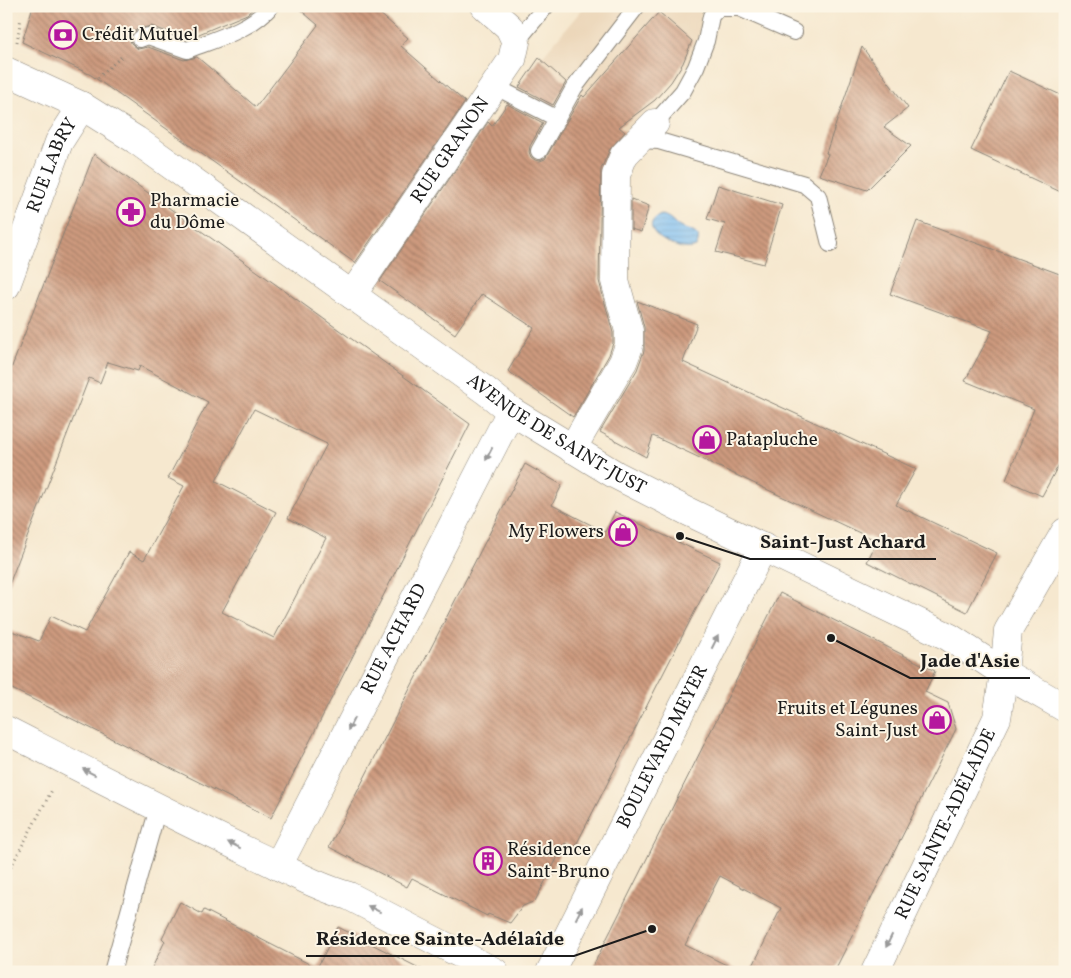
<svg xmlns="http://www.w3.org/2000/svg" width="1071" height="978" font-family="Vollkorn,serif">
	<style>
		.built { fill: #ecd7ba }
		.water { fill: url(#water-rules); stroke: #4c6d87 }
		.building { fill: url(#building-back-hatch); fill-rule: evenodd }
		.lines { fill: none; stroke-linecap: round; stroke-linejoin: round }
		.service-casing { stroke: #898276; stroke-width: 18 }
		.minor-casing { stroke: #898276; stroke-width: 29 }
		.tertiary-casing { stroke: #898276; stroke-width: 29 }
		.path { stroke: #898276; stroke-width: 3; stroke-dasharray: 1 4; stroke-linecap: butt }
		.service { stroke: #fff; stroke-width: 16 }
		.minor { stroke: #fff; stroke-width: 28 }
		.tertiary { stroke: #fff; stroke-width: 28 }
		.oneway { fill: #999 }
		.labels { text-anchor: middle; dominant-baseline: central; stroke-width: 4; stroke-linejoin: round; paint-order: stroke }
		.poi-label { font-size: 19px; fill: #1c1c1c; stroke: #fcf5e5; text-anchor: start }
		.street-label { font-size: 19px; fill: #1c1c1c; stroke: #fcf5e5 }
		.leader { fill: none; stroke: #1c1c1c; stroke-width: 2 }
		.callout-dot { fill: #1c1c1c; stroke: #fcf5e5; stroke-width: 2 }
		.callout-label { font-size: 20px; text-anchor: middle; font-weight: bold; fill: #1c1c1c; stroke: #fcf5e5; stroke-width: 4; stroke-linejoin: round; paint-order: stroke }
	</style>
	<defs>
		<pattern id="water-rules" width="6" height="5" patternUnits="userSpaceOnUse" patternTransform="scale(1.25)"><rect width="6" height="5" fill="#7dbef2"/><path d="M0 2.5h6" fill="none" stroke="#6ba3cf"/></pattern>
		<pattern id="building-back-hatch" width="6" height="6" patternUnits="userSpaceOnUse" patternTransform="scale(1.25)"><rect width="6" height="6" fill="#cd9a7e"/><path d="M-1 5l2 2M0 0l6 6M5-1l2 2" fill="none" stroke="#a67d66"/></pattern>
	</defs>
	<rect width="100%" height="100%" fill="#fcf5e5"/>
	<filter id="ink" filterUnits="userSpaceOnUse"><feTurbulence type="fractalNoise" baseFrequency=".02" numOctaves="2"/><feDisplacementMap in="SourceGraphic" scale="10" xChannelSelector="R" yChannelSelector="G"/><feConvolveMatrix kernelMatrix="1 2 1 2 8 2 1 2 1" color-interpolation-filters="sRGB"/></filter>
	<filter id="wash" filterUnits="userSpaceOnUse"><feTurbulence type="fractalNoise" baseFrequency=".0096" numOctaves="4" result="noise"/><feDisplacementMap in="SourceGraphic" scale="20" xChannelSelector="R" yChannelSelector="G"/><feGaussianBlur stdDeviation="1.12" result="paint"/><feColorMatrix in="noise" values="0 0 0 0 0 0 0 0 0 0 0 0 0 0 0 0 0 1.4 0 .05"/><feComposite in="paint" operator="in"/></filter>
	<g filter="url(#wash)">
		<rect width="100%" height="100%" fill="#f6e8cf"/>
		<path class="built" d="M 585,6 L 701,6 L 701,25 L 699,37 L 689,63 L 666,92 L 667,94 L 648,114 L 612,148 L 607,158 L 608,216 L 606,280 L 458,176 L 538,59 L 540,59 Z"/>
		<path class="water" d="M 661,215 C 673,217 674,225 682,228 C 691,232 704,232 696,247 C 680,255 631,228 661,215 Z"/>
		<g id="blocks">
			<path class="building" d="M 33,6 L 256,6 L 247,14 L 187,39 L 151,26 L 136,30 L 132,33 L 130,38 L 131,43 L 138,49 L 148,47 L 184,60 L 197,57 L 256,107 L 318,25 L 296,6 L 371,6 L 408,38 L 401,46 L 465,102 L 355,263 L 91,75 L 22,42 Z
				M 659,12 L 692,41 L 683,63 L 671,82 L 655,100 L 619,127 L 625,132 L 610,149 L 601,169 L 599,281 L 613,333 L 613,343 L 609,355 L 573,417 L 508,371 L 534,328 L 482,294 L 455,334 L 380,281 L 488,122 L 492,126 L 507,104 L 543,123 L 530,146 L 529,152 L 531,157 L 535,160 L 540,161 L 545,159 L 582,95 L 584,97 Z
				M 862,47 L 908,108 L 884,127 L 911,146 L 867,190 L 819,175 L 828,154 L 826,153 Z
				M 539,58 L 566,82 L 553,105 L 519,87 Z
				M 1009,71 L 1065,97 L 1065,194 L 971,150 Z
				M 94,154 L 470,424 L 271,818 L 6,686 L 6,629 L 39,641 L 51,616 L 85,632 L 129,552 L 144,560 L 184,486 L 168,478 L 208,402 L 140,366 L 138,371 L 108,362 L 100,383 L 89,378 L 8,587 L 6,586 L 6,382 ZM 254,409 L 327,444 L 288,518 L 326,538 L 274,638 L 222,612 L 276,512 L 216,481 Z
				M 718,185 L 782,205 L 764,264 L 716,252 L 725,224 L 707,219 Z
				M 631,199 L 649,206 L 641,232 L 631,229 Z
				M 917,221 L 1065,276 L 1065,453 L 1042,496 L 1006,480 L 1034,409 L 965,381 L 992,331 L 890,294 Z
				M 637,301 L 697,324 L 683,362 L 916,469 L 896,505 L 997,553 L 967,612 L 867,562 L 877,541 L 653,436 L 646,457 L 600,432 L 637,370 L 644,351 L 644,327 Z
				M 525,464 L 562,485 L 552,505 L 605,532 L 615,512 L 720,562 L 574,849 L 565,843 L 535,901 L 523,906 L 510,923 L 488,914 L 487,916 L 412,878 L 407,887 L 329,847 Z
				M 780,593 L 935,671 L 925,692 L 948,703 L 956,729 L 834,972 L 750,972 L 781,908 L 720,876 L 685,945 L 741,972 L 590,972 Z
				M 180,902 L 202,914 L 204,910 L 317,968 L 338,927 L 427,972 L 150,972 L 165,941 L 162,938 Z"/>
		</g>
	</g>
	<g filter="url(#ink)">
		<use href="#blocks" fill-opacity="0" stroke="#898276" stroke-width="1"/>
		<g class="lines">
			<defs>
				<path id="service" d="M 140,39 L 148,36 L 187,50 C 216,39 250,30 271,6
					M 516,42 L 546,6
					M 494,86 L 556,118
					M 655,123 L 683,91 L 696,67 L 706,41 L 711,16 L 718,8 L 739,8 L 794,32
					M 640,140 L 659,141 L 804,184 L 818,196 L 830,244
					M 539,151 L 574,88 L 637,6
					M 112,972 L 158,808"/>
				<g id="minor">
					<path id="s1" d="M 6,286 L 59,142 L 82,106"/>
					<path id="s2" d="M 352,295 L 512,60 L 516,42 L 509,27 L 485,6"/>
					<path d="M 572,449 L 623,362 L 629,346 L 629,331 L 615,281 L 616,175 L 624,155 L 655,123"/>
					<path d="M 6,730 C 88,772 169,814 251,853 C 284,868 314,886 349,896 L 495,972"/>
					<path id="s3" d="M 278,866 L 511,411"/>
					<path id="s4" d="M 550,972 L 763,547"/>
					<path id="s5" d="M 875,972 L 997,718 L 1004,673 L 1008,631 L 1065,532"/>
				</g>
				<g id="tertiary">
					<path id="s6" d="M 6,71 L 82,106 L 136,140 L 486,391 L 511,411 L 616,475 L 689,512 L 949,637 L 1004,673 L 1065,708"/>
				</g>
			</defs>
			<use href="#service" class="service-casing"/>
			<use href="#minor" class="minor-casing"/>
			<use href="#tertiary" class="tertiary-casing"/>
			<path class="path" d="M 17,42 L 21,18
				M 98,78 L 121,57
				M 6,876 L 52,790"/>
			<use href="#service" class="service"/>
			<use href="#minor" class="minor"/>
			<use href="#tertiary" class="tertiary"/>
		</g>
		<defs><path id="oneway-solid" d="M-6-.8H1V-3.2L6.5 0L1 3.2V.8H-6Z" transform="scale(1.25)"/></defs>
		<g class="oneway">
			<use href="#oneway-solid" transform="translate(489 454) rotate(117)"/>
			<use href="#oneway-solid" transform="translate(715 642) rotate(-63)"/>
			<use href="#oneway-solid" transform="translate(351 724) rotate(117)"/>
			<use href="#oneway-solid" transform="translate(89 772) rotate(-153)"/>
			<use href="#oneway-solid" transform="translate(234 845) rotate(-154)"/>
			<use href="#oneway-solid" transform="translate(374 909) rotate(-153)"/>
			<use href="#oneway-solid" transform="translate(579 913) rotate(-63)"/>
			<use href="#oneway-solid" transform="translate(889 941) rotate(116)"/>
		</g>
	</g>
	<defs>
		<symbol id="bank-ring" viewBox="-11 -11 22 22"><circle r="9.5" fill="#fcf5e5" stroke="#b5179e" stroke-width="1.5"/><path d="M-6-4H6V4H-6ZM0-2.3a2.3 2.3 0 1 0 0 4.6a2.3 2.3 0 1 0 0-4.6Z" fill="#b5179e"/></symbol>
		<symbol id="pharmacy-ring" viewBox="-11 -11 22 22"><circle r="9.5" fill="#fcf5e5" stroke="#b5179e" stroke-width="1.5"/><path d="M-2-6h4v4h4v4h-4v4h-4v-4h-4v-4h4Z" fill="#b5179e"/></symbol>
		<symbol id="shop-ring" viewBox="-11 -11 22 22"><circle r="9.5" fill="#fcf5e5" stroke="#b5179e" stroke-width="1.5"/><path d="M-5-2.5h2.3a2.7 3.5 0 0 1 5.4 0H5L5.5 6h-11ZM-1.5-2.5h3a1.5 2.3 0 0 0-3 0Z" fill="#b5179e"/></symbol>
		<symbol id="building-ring" viewBox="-11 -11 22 22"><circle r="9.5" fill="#fcf5e5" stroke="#b5179e" stroke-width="1.5"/><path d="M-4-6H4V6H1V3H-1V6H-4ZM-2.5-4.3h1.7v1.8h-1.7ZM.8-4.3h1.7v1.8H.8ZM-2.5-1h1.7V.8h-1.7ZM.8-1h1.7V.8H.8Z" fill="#b5179e"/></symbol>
	</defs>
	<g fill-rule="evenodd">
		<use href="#bank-ring" x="47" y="19" width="32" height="32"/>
		<use href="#pharmacy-ring" x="115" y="196" width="32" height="32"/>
		<use href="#shop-ring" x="691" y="424" width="32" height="32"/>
		<use href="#shop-ring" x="607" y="516" width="32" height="32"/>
		<use href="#shop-ring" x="921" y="704" width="32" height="32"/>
		<use href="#building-ring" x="472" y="845" width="32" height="32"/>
	</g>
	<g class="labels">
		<g class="poi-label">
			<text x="82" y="35">Crédit Mutuel</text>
			<text x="150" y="201">Pharmacie<tspan x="150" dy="22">du Dôme</tspan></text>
			<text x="726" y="440">Patapluche</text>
			<text x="604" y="532" text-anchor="end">My Flowers</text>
			<text x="918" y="709" text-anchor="end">Fruits et Légunes<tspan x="918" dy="22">Saint-Just</tspan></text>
			<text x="507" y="850">Résidence<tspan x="507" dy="22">Saint-Bruno</tspan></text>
		</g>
		<g class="street-label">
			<text stroke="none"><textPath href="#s2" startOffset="175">RUE GRANON</textPath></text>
			<text stroke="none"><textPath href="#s1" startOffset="129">RUE LABRY</textPath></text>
			<text stroke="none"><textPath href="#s6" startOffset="661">AVENUE DE SAINT-JUST</textPath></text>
			<text stroke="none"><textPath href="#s3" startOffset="255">RUE ACHARD</textPath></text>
			<text stroke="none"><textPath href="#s4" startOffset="252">BOULEVARD MEYER</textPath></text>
			<text stroke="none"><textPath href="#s5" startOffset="164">RUE SAINTE-ADÉLAÏDE</textPath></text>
		</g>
	</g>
	<path class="leader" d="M680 536L750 559H936M831 638L910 678H1030M652 929L574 956H306"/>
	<g class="callout-dot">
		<circle cx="680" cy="536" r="5"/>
		<circle cx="831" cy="638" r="5"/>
		<circle cx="652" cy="929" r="5"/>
	</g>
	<g class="callout-label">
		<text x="843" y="548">Saint-Just Achard</text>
		<text x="970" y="667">Jade d'Asie</text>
		<text x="440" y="945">Résidence Sainte-Adélaîde</text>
	</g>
	<rect width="1071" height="978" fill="none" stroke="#fcf5e5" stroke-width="25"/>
</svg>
